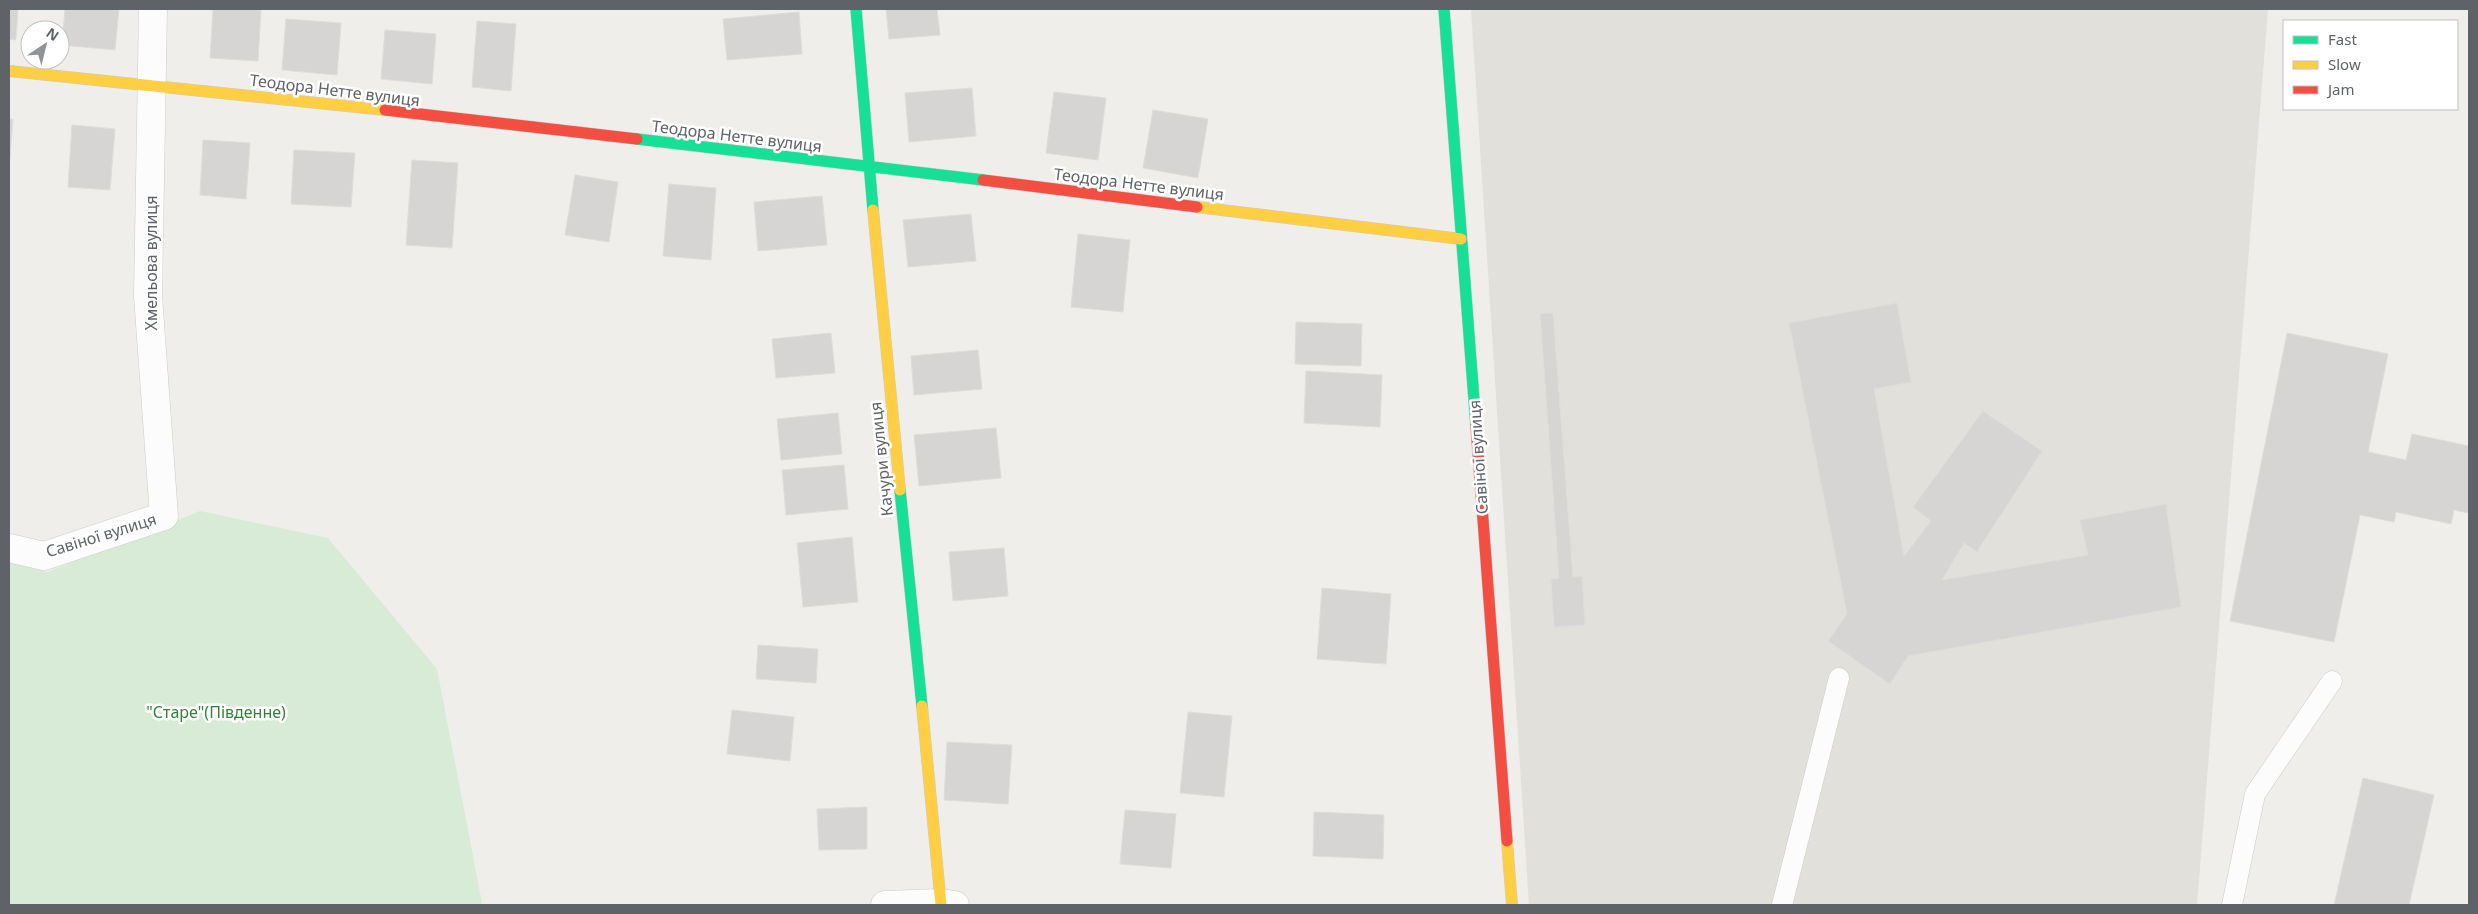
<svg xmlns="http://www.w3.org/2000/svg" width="2478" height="914" font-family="'Noto Sans',sans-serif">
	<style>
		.education { fill: #e2e0da }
		.green { fill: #d8ebd6 }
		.building { fill: #d6d5d3; stroke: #deddd9 }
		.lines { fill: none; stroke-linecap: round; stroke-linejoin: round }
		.lane-casing { stroke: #cbcccc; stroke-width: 21 }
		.street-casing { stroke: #cbcccc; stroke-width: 29 }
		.fast-casing { stroke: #cacacb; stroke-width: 12 }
		.slow-casing { stroke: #cacacb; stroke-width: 12 }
		.jam-casing { stroke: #cacacb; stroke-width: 12 }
		.lane { stroke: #fdfcfc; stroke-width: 20 }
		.street { stroke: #fdfcfc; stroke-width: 28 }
		.fast { stroke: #16e098; stroke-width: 11 }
		.slow { stroke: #ffcf43; stroke-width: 11 }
		.jam { stroke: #f24e42; stroke-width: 11 }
		.labels { text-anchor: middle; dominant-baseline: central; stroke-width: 5; stroke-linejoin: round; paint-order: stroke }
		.street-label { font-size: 16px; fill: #5f6368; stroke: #fff }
		.park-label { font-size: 16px; fill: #348238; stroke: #fff }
	</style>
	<rect width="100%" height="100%" fill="#efeeea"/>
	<path class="education" d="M 1471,9 L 2268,9 L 2197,905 L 1529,905 Z"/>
	<path class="green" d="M 200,511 L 328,538 L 437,669 L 482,903 L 477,905 L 9,905 L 9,562 L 47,572 Z"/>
	<path class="building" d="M 9,9 L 18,9 L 16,40 L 9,39 Z
		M 65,9 L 119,9 L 115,50 L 62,45 Z
		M 213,9 L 261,9 L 258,61 L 210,58 Z
		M 886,9 L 937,9 L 940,35 L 889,39 Z
		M 799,12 L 802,54 L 727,60 L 723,19 Z
		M 286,19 L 341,23 L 337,75 L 282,70 Z
		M 477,21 L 516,24 L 511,91 L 472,87 Z
		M 385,30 L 436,34 L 432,84 L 381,79 Z
		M 972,88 L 976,136 L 909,142 L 905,93 Z
		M 1054,92 L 1106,98 L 1098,160 L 1046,153 Z
		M 1153,110 L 1208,119 L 1198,178 L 1143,168 Z
		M 9,119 L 13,119 L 9,170 Z
		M 72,125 L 115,129 L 110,190 L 68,187 Z
		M 203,140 L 250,143 L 246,199 L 200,195 Z
		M 294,150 L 355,153 L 351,207 L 291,204 Z
		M 412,160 L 458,163 L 452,248 L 406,245 Z
		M 575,175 L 618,182 L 609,242 L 565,235 Z
		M 669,184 L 716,188 L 711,260 L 663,256 Z
		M 822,196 L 827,245 L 758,251 L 754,202 Z
		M 971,214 L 976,261 L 908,267 L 903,220 Z
		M 1078,234 L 1130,240 L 1123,312 L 1071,307 Z
		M 1897,303 L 1911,382 L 1874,389 L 1904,556 L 1931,521 L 1913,507 L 1983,411 L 2042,451 L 1977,552 L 1964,543 L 1942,580 L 2088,555 L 2080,520 L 2166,504 L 2181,607 L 1908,656 L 1890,684 L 1828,641 L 1847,614 L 1789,323 Z
		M 1553,313 L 1573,577 L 1582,576 L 1585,625 L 1554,627 L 1551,579 L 1559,578 L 1540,314 Z
		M 1296,322 L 1362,324 L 1361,366 L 1295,364 Z
		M 831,333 L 835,373 L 776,378 L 772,339 Z
		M 2287,333 L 2388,354 L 2368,452 L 2406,460 L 2412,434 L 2469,446 L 2469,513 L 2454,510 L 2451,524 L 2396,512 L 2394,522 L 2360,515 L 2334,642 L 2230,621 Z
		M 978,350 L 982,389 L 914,395 L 911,356 Z
		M 1306,371 L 1382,375 L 1380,427 L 1304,423 Z
		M 838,413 L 842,454 L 781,460 L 777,419 Z
		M 996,428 L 1001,478 L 919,486 L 914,435 Z
		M 844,465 L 848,509 L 786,515 L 782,470 Z
		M 852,537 L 858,602 L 803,607 L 797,543 Z
		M 1004,548 L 1008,596 L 953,601 L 949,552 Z
		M 1322,588 L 1391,594 L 1386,664 L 1317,659 Z
		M 758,645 L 818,649 L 816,683 L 756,679 Z
		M 732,710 L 794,717 L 790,761 L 727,754 Z
		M 1188,712 L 1232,716 L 1224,797 L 1180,793 Z
		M 947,742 L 1012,745 L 1008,804 L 944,800 Z
		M 2363,778 L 2434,795 L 2409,905 L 2334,905 Z
		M 867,807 L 867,849 L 819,850 L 817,809 Z
		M 1125,810 L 1176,814 L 1171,868 L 1120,864 Z
		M 1314,812 L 1384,815 L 1383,859 L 1313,856 Z"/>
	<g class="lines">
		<defs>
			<path id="lane" d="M 1782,905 L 1839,678
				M 2232,905 L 2255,794 L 2332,681"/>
			<path id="street" d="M 9,548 L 44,556 L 164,516 L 148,296 L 153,9
				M 885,905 L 941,903 L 955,905"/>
			<path id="fast" d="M 856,9 L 873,210
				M 1444,9 L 1476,426
				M 637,139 L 983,180
				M 900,490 L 922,706"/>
			<path id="slow" d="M 9,71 L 385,110
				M 1197,207 L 1461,239
				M 873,210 L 900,490
				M 922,706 L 941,905
				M 1507,841 L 1512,905"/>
			<path id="jam" d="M 385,110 L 637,139
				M 983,180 L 1197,207
				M 1476,426 L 1507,841"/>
		</defs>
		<use href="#lane" class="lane-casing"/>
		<use href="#street" class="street-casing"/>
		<use href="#fast" class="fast-casing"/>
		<use href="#slow" class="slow-casing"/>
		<use href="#jam" class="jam-casing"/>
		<use href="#lane" class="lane"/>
		<use href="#street" class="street"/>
		<use href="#fast" class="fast"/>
		<use href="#slow" class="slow"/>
		<use href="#jam" class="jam"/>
	</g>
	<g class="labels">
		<g class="street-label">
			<text transform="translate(335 90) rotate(7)">Теодора Нетте вулиця</text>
			<text transform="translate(737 136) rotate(7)">Теодора Нетте вулиця</text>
			<text transform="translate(1139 184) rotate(7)">Теодора Нетте вулиця</text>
			<text transform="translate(151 263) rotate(-90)">Хмельова вулиця</text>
			<text transform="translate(1478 457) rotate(-94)">Савіної вулиця</text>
			<text transform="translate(881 459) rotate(-96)">Качури вулиця</text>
			<text transform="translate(101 535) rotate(-17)">Савіної вулиця</text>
		</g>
		<g class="park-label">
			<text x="216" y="712">"Старе"(Південне)</text>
		</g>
	</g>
	<rect width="2478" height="914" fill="none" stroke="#5f6368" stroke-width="20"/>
	<rect x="2283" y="20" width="175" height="90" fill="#ffffff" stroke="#bfc1c3"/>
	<rect x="2293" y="36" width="25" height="8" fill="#16e098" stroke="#bfc1c3"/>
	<text x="2328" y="45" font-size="15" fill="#5f6368">Fast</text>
	<rect x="2293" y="61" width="25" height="8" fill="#ffcf43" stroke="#bfc1c3"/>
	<text x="2328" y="70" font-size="15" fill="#5f6368">Slow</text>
	<rect x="2293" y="86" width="25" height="8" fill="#f24e42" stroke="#bfc1c3"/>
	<text x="2328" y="95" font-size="15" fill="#5f6368">Jam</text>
	<g transform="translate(45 45) rotate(35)"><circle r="24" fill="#ffffff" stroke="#bfc1c3"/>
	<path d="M0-4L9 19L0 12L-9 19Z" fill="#919496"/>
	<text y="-8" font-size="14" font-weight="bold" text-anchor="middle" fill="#5f6368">N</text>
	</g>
</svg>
